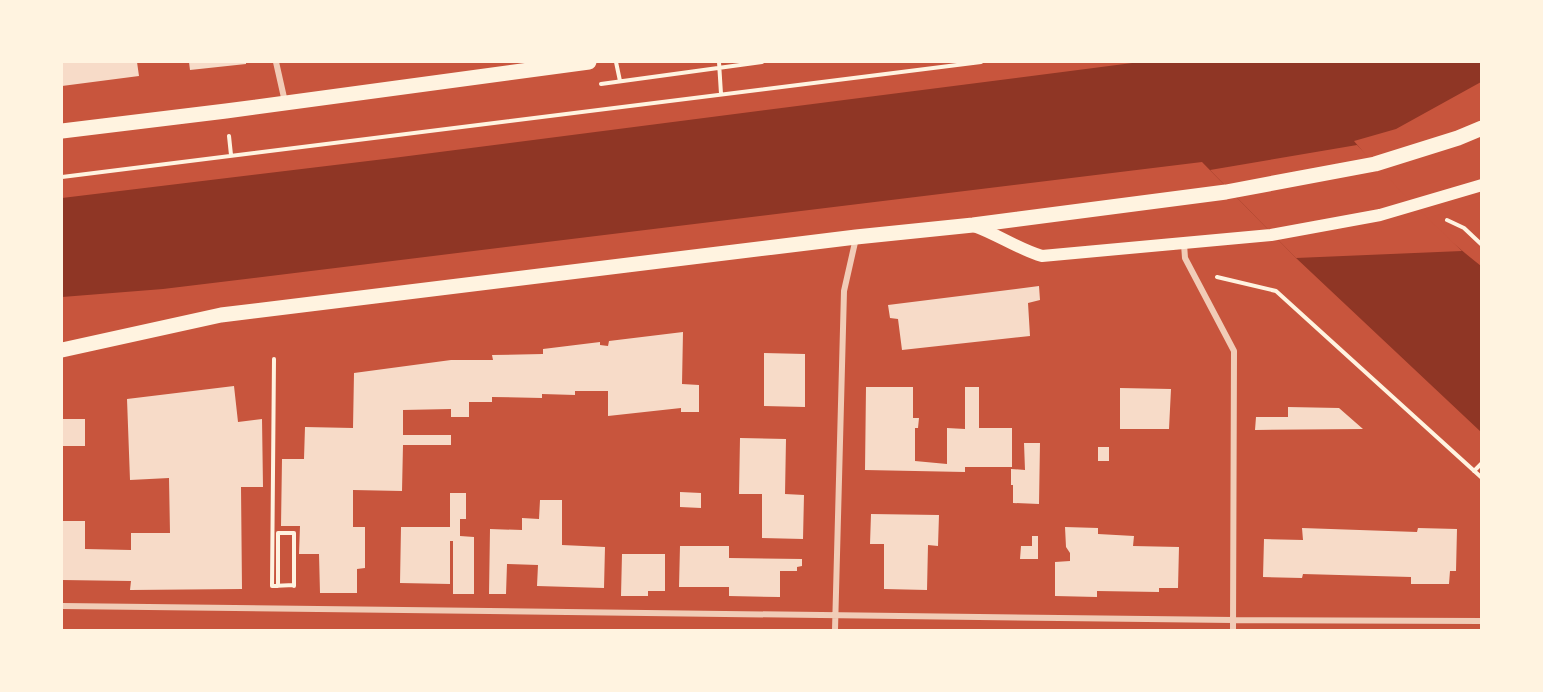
<svg xmlns="http://www.w3.org/2000/svg" width="1543" height="692" font-family="'Fira Sans Condensed',sans-serif">
	<style>
		.water { fill: #8f3625 }
		.pier { fill: #c8553d }
		.building { fill: #f7dbc8 }
		.lines { fill: none; stroke-linecap: round; stroke-linejoin: round }
		.path { stroke: #fff3e0; stroke-width: 4 }
		.minor { stroke: #f1ccb7; stroke-width: 6 }
		.secondary { stroke: #fff3e0; stroke-width: 12 }
		.primary { stroke: #fff3e0; stroke-width: 15 }
	</style>
	<rect width="100%" height="100%" fill="#c8553d"/>
	<path class="water" d="M 1140,62 L 1481,62 L 1481,82 L 1396,129 L 1354,141 C 1391,186 1435,230 1481,266 L 1481,432 L 1296,258 L 1202,162 L 163,289 L 62,297 L 62,198 L 393,158 Z"/>
	<path class="pier" d="M 1357,145 L 1414,205 L 1462,251 L 1296,258 L 1210,170 Z"/>
	<path class="building" d="M 62,62 L 137,62 L 139,76 L 62,86 Z
		M 189,62 L 246,62 L 246,64 L 190,70 Z
		M 1039,286 L 1040,300 L 1028,303 L 1030,336 L 902,350 L 898,319 L 890,318 L 888,305 Z
		M 683,332 L 682,384 L 699,385 L 699,412 L 681,412 L 681,408 L 608,416 L 608,391 L 575,391 L 575,395 L 542,394 L 542,398 L 492,397 L 492,402 L 469,402 L 469,417 L 451,417 L 451,409 L 403,410 L 403,435 L 451,435 L 451,445 L 403,445 L 402,491 L 353,490 L 353,527 L 365,527 L 365,568 L 357,569 L 357,593 L 320,593 L 319,554 L 299,554 L 300,526 L 281,526 L 282,459 L 304,459 L 305,427 L 353,428 L 354,373 L 451,360 L 493,360 L 492,355 L 543,354 L 543,349 L 600,342 L 600,345 L 608,346 L 609,341 Z
		M 764,353 L 805,354 L 805,407 L 764,406 Z
		M 234,386 L 238,422 L 262,419 L 263,487 L 241,487 L 242,589 L 130,590 L 131,581 L 62,580 L 62,521 L 85,521 L 85,549 L 131,550 L 131,533 L 170,533 L 169,478 L 130,480 L 127,399 Z
		M 866,387 L 913,387 L 913,418 L 919,418 L 918,428 L 915,428 L 915,461 L 947,464 L 947,428 L 965,429 L 965,387 L 979,387 L 979,428 L 1012,428 L 1012,467 L 965,467 L 965,472 L 865,470 Z
		M 1120,388 L 1171,389 L 1169,429 L 1120,429 Z
		M 1288,407 L 1339,408 L 1363,429 L 1255,430 L 1256,417 L 1288,417 Z
		M 62,419 L 85,419 L 85,446 L 62,446 Z
		M 740,438 L 786,439 L 785,494 L 804,495 L 803,539 L 762,538 L 762,494 L 739,494 Z
		M 1024,443 L 1040,443 L 1039,504 L 1013,503 L 1013,485 L 1011,485 L 1011,469 L 1025,470 Z
		M 1098,447 L 1109,447 L 1109,461 L 1098,461 Z
		M 680,492 L 701,493 L 701,508 L 680,507 Z
		M 450,493 L 466,493 L 466,519 L 460,519 L 460,536 L 474,537 L 474,594 L 453,594 L 453,541 L 450,541 L 450,584 L 400,583 L 401,527 L 450,527 Z
		M 540,500 L 562,500 L 562,545 L 605,547 L 604,588 L 537,586 L 538,565 L 507,564 L 506,594 L 489,594 L 490,529 L 522,530 L 522,518 L 539,519 Z
		M 871,514 L 939,515 L 938,546 L 928,545 L 927,590 L 884,589 L 884,544 L 870,544 Z
		M 1065,527 L 1098,528 L 1098,534 L 1134,536 L 1133,546 L 1179,547 L 1178,588 L 1159,588 L 1159,592 L 1097,591 L 1097,597 L 1055,596 L 1055,562 L 1070,561 L 1070,553 L 1066,547 Z
		M 1302,528 L 1417,532 L 1418,528 L 1457,529 L 1456,571 L 1450,571 L 1449,584 L 1411,584 L 1411,577 L 1303,574 L 1302,578 L 1263,577 L 1264,539 L 1303,540 Z
		M 1032,536 L 1038,536 L 1038,559 L 1020,559 L 1021,546 L 1032,546 Z
		M 680,546 L 729,546 L 729,558 L 802,559 L 802,566 L 797,567 L 797,571 L 780,571 L 780,597 L 729,596 L 729,587 L 679,587 Z
		M 622,554 L 665,554 L 665,591 L 648,591 L 648,596 L 621,596 Z"/>
	<g class="lines">
		<path class="path" d="M 616,62 L 620,81
			M 719,62 L 721,94
			M 601,84 L 762,62
			M 229,136 L 231,155
			M 62,177 L 981,62
			M 1447,220 L 1464,228 L 1482,245
			M 1217,277 L 1276,291 L 1482,478
			M 274,359 L 272,586 L 294,585
			M 1474,471 L 1482,463
			M 278,586 L 278,533 L 294,533 L 294,586"/>
		<path class="minor" d="M 276,62 L 285,102
			M 1184,244 L 1185,258 L 1234,351 L 1233,630
			M 62,606 L 1233,620 L 1482,621
			M 835,630 L 844,291 L 856,238"/>
		<path class="secondary" d="M 974,226 C 997,234 1018,249 1042,256 L 1271,235 L 1380,215 L 1482,185"/>
		<path class="primary" d="M 62,131 L 226,111 L 589,62
			M 62,350 L 221,315 L 856,237 L 973,225 L 1226,192 L 1375,164 L 1458,138 L 1482,128"/>
	</g>
	<rect width="1543" height="692" fill="none" stroke="#fff3e0" stroke-width="126"/>
</svg>
